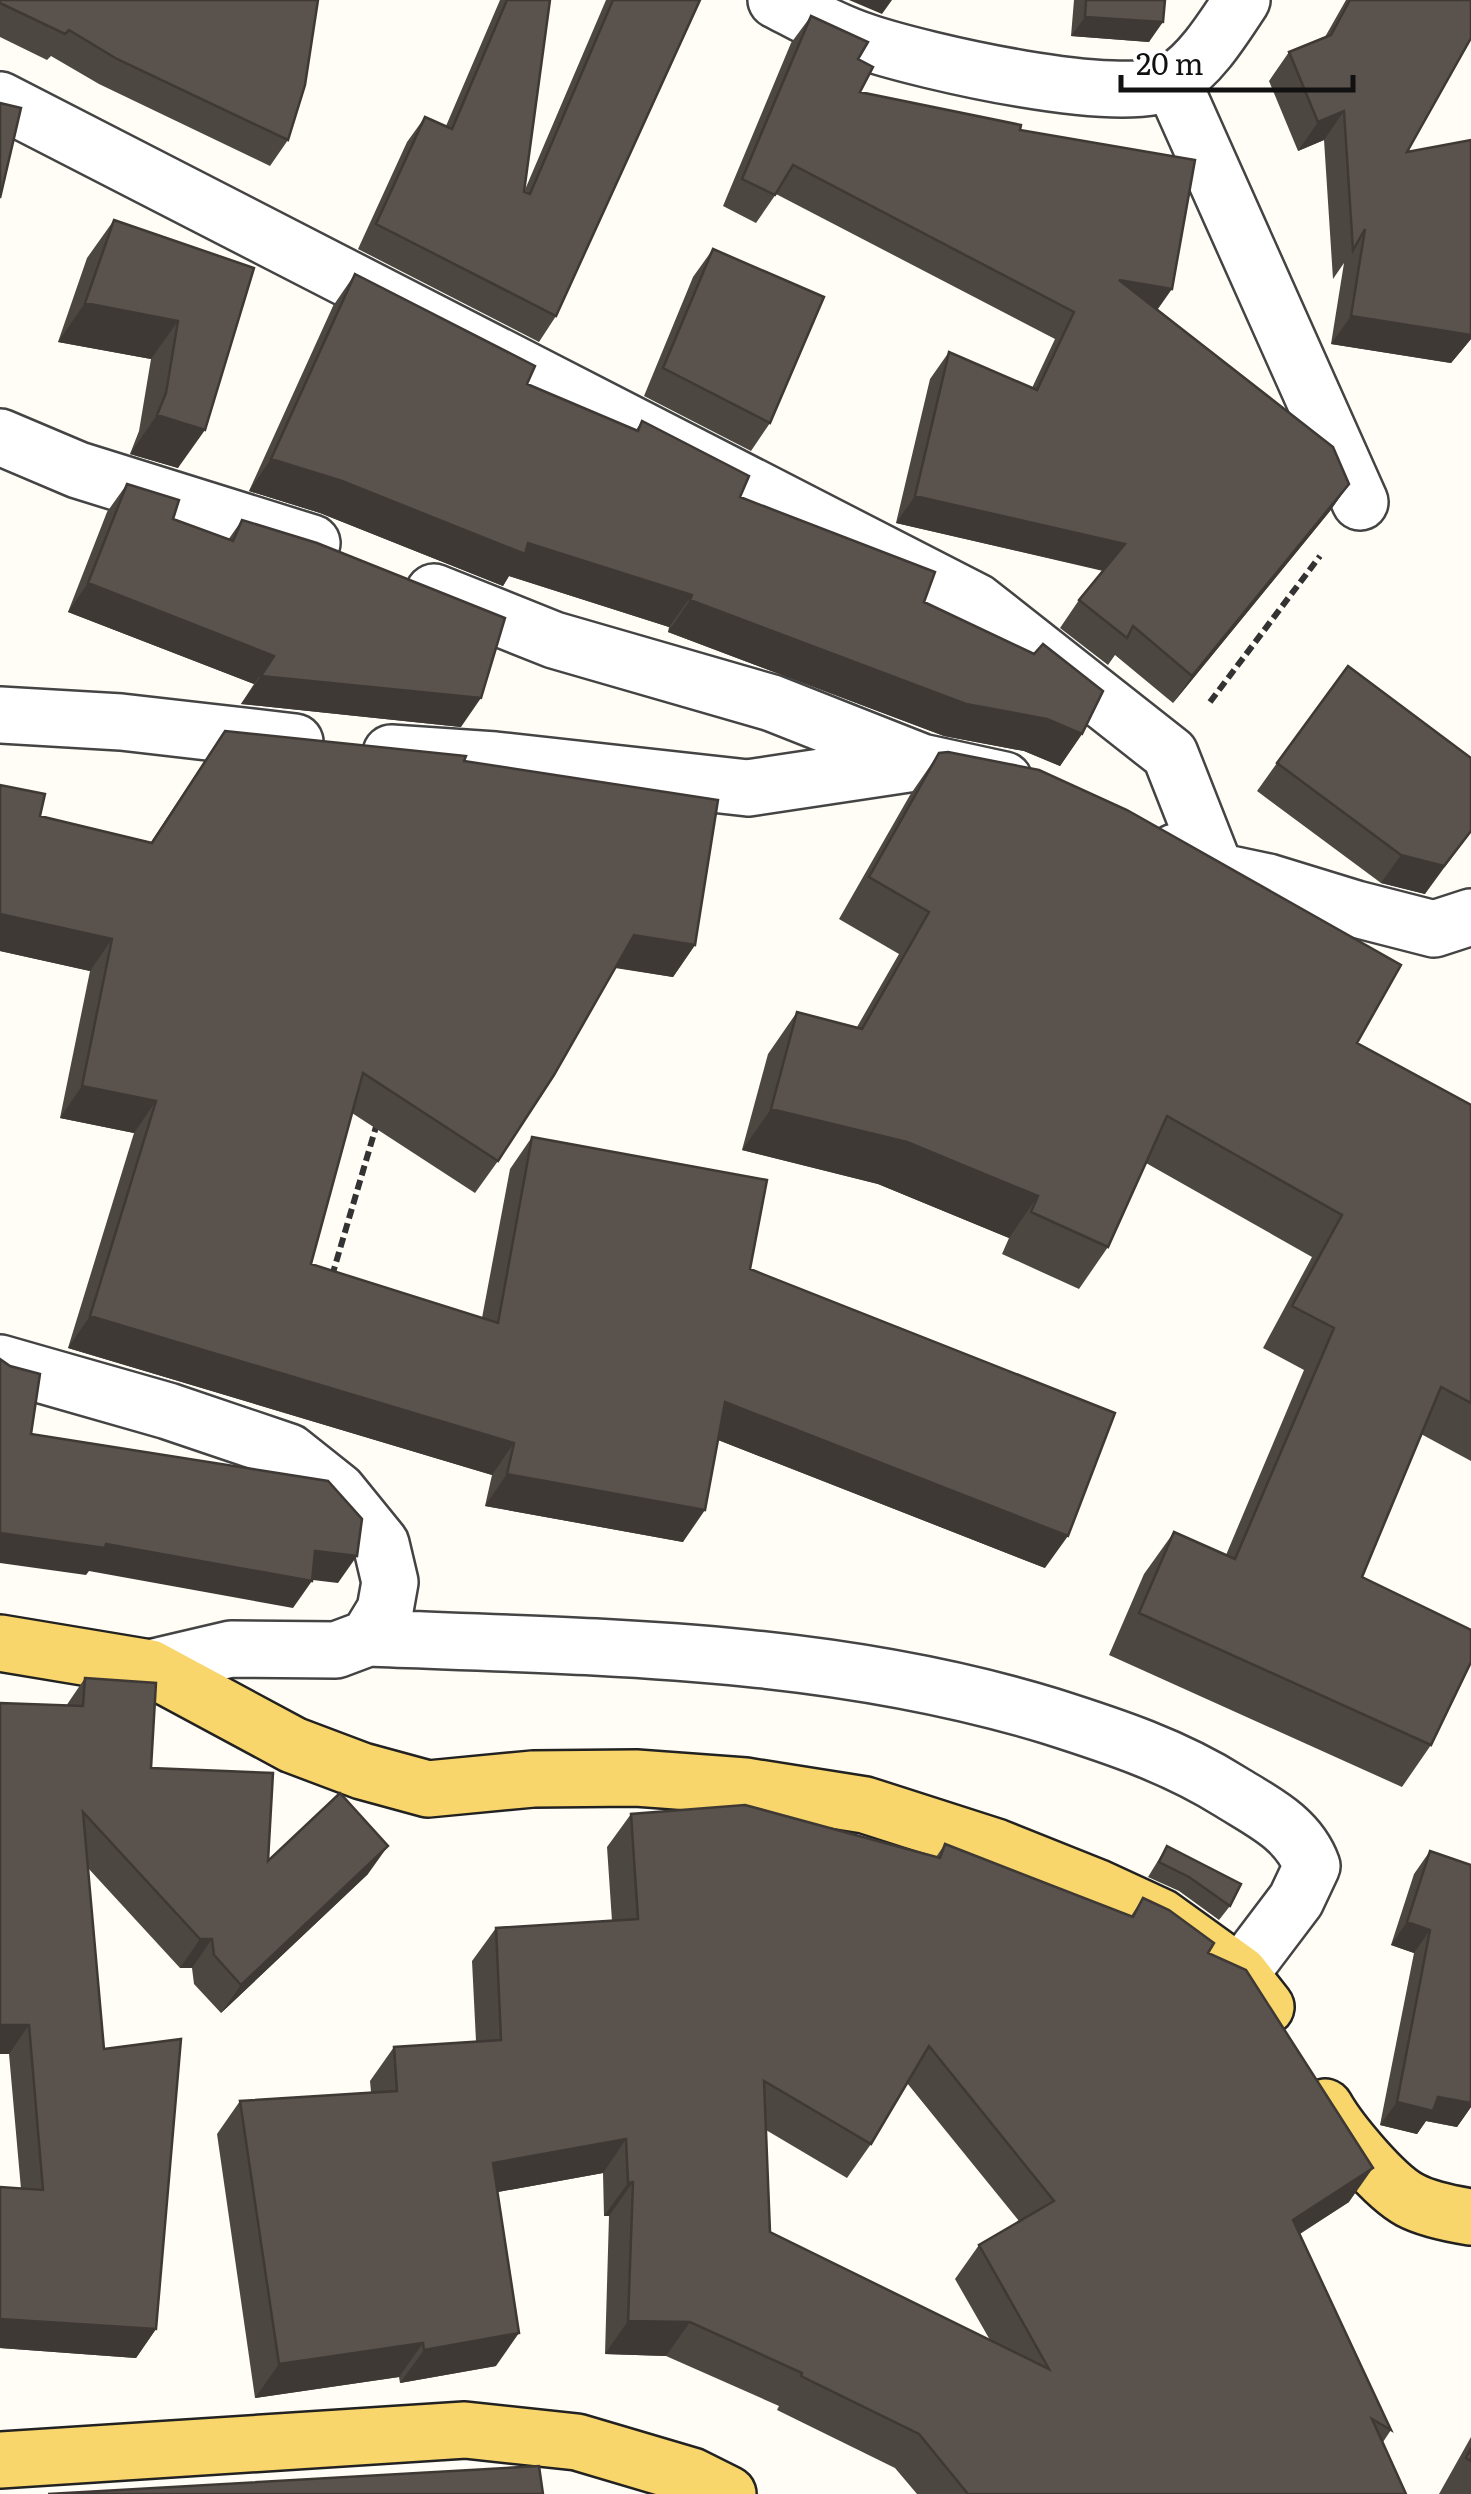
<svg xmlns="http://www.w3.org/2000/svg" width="1471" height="2494" font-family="Literata,serif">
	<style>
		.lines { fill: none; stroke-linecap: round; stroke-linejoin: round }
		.street-casing { stroke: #444; stroke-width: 60 }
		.primary-casing { stroke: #222; stroke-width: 60 }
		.path { stroke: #333; stroke-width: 6; stroke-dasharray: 10 5; stroke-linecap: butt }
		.street { stroke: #fff; stroke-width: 55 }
		.primary { stroke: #f9d66b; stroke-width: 55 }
		.wall { fill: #4d4742; fill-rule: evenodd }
		.shaded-wall { fill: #3f3936 }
		.building { fill: #5a524d; stroke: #3f3936; stroke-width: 2.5; fill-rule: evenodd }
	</style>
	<rect width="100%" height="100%" fill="#fffdf5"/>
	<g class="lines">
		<defs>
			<path id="street" d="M 776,0 C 805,15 835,32 866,42 C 922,61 1124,108 1173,81 C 1201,65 1224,27 1242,0
				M 1172,81 L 1360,502
				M 0,100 L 977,602 L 1170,754 L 1216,871
				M 0,437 L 78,470 L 312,543
				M 434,592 L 554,640 L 772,703 L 919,761
				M 0,715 L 121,722 L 295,742
				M 391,753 L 495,760 L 748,788 L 921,762 L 1004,780
				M 1175,852 L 1216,871 L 1268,882 L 1356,909 L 1434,929 L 1471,917
				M 0,1363 L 168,1411 L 289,1452 L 338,1491 L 381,1544 L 390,1582 L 385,1610 L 368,1638 L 336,1650 L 231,1649 L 150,1668
				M 368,1638 C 598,1647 828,1648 1050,1716 C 1113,1736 1174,1756 1231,1792 C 1263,1812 1298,1828 1312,1866 L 1296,1900 L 1240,1974"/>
			<path id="primary" d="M 0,1643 L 150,1668 L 293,1745 L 362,1771 L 428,1789 L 533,1779 L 636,1778 L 745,1786 L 865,1805 L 996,1847 L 1096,1887 L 1161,1917 L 1240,1974 L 1266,2007
				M 1325,2107 C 1339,2132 1384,2186 1410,2200 C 1427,2209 1452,2214 1471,2217
				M 0,2460 L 465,2430 L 577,2442 L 692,2476 L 728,2494"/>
		</defs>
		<use href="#street" class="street-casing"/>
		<use href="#primary" class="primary-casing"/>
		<path class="path" d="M 1210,702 L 1320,556
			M 332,1276 L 378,1120"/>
		<use href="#street" class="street"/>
		<use href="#primary" class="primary"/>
	</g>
	<path class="wall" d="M 0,0 L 318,0 L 288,140 L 270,166 L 99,84 L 51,56 L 47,60 L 0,37 Z
		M 500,0 L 550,0 L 524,192 L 606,0 L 700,0 L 556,316 L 539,342 L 358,249 L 407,142 L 425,117 L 446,126 Z
		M 1074,0 L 1165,0 L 1149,42 L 1071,36 Z
		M 1346,0 L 1471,0 L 1407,152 L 1471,140 L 1471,339 L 1451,363 L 1331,344 L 1344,263 L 1333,279 L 1324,140 L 1298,151 L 1269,81 L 1289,52 L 1325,37 Z
		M 811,16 L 858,59 L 860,92 L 1020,130 L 1157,310 L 1349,484 L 1330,511 L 1173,703 L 1115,655 L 1108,665 L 1060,628 L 1079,600 L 1103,571 L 896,523 L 930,379 L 949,352 L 1032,388 L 1055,339 L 776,194 L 756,223 L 723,206 L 791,43 Z
		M 114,220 L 254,268 L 178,468 L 130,454 L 139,431 L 151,359 L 58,342 L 87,258 Z
		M 713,249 L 770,423 L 751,451 L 644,396 L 693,277 Z
		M 355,274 L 527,384 L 636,430 L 642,421 L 740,497 L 924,602 L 1082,734 L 1060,766 L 1024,751 L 944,736 L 668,632 L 669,627 L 509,576 L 503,586 L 320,513 L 249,491 L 333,306 Z
		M 127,484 L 173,519 L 228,540 L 242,520 L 461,727 L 241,704 L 254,684 L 68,612 L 107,512 Z
		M 225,731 L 464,761 L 695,945 L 673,977 L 615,968 L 498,1161 L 475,1193 L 352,1113 L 311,1264 L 482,1318 L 510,1169 L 532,1137 L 750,1269 L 1045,1568 L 718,1440 L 683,1542 L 485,1506 L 492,1475 L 68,1348 L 134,1133 L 60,1118 L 90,971 L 0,951 L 0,785 L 40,816 L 151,842 Z
		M 939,753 L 1357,1043 L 1471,1105 L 1471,1461 L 1421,1434 L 1362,1577 L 1431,1745 L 1402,1787 L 1109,1655 L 1144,1574 L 1174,1532 L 1226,1555 L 1304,1370 L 1263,1348 L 1312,1257 L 1146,1163 L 1108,1247 L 1079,1289 L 1002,1254 L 1009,1238 L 878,1184 L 742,1150 L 768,1054 L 797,1012 L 857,1027 L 899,954 L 839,919 L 910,795 Z
		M 1471,758 L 1425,894 L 1381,883 L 1257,791 L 1277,763 Z
		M 85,1678 L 151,1768 L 268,1861 L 368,1874 L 221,2013 L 194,1984 L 192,1968 L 180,1968 L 88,1868 L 104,2049 L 156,2329 L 136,2358 L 0,2348 L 0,2187 L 21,2189 L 9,2054 L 66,1706 Z
		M 631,1814 L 936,1857 L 945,1844 L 1131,1916 L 1143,1898 L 1208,1953 L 1349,2202 L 1300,2234 L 1391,2430 L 1383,2442 L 1406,2494 L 917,2494 L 895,2468 L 777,2410 L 779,2406 L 666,2356 L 605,2354 L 609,2216 L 604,2216 L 603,2173 L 498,2192 L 496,2366 L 400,2383 L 399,2377 L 255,2398 L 217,2134 L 240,2101 L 371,2092 L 370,2081 L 394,2047 L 476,2041 L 472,1961 L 496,1928 L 612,1921 L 607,1847 ZM 907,2083 L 1019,2221 L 979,2245 L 955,2279 L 990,2340 L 770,2232 L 766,2130 L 847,2178 L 871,2144 Z
		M 1167,1846 L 1230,1906 L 1219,1920 L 1179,1891 L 1148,1877 Z
		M 1430,1851 L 1471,1865 L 1471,2107 L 1457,2127 L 1426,2121 L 1417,2134 L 1380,2125 L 1414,1953 L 1391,1945 L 1414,1874 Z
		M 1471,2437 L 1471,2494 L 1439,2494 Z"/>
	<path class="shaded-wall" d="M 849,0 L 892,0 L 882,14 Z
		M 1085,17 L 1163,22 L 1149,42 L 1071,36 Z
		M 1344,111 L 1324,140 L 1298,151 L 1318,122 Z
		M 1119,280 L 1172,289 L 1153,316 Z
		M 85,303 L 178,321 L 151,359 L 58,342 Z
		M 1351,316 L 1471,335 L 1471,339 L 1451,363 L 1331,344 Z
		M 157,415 L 205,430 L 178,468 L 130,454 Z
		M 271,459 L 528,543 L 692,595 L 669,627 L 509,576 L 503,586 L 320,513 L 249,491 Z
		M 1349,484 L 1330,511 L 1173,703 L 1192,676 Z
		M 915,496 L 1125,544 L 1106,571 L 896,523 Z
		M 88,583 L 274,656 L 254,684 L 68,612 Z
		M 690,600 L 1047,719 L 1082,734 L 1060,766 L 1024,751 L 944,736 L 668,632 Z
		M 261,676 L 481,698 L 461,727 L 241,704 Z
		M 1471,831 L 1425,894 L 1381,883 L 1401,855 Z
		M 0,914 L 112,939 L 90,971 L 0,951 Z
		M 634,935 L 695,945 L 673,977 L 612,967 Z
		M 82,1086 L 156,1101 L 134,1133 L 60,1118 Z
		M 771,1109 L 907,1142 L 1038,1196 L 1009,1238 L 878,1184 L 742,1150 Z
		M 90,1316 L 514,1443 L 492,1475 L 68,1348 Z
		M 725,1402 L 1068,1536 L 1045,1568 L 703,1434 Z
		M 507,1474 L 705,1510 L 683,1542 L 485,1506 Z
		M 0,1533 L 106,1544 L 312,1581 L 293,1608 L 89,1571 L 86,1575 L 0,1563 Z
		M 315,1551 L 357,1556 L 338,1583 L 296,1578 Z
		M 388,1846 L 368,1874 L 221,2013 L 241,1985 Z
		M 1407,1922 L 1430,1930 L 1414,1953 L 1391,1945 Z
		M 200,1939 L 212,1939 L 192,1968 L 180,1968 Z
		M 0,2025 L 29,2025 L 9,2054 L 0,2054 Z
		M 1438,2097 L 1471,2103 L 1471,2107 L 1457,2127 L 1426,2121 L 1417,2134 L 1380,2125 L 1397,2102 Z
		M 626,2139 L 603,2173 L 470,2197 L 493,2163 Z
		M 1373,2168 L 1349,2202 L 1269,2253 L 1293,2220 Z
		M 633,2182 L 609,2216 L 604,2216 L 628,2183 Z
		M 0,2319 L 156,2329 L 136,2358 L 0,2348 Z
		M 628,2321 L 690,2322 L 666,2356 L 605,2354 Z
		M 519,2333 L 496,2366 L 400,2383 L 424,2350 Z
		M 423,2343 L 399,2377 L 255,2398 L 279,2364 Z"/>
	<path class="building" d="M 0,0 L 318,0 L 305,85 L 288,140 L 117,59 L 69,30 L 65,34 L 0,3 Z
		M 507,0 L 550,0 L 524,192 L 530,194 L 613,0 L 700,0 L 556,316 L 376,224 L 425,117 L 452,129 Z
		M 1086,0 L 1165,0 L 1163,22 L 1085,17 Z
		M 1350,0 L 1471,0 L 1471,38 L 1407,152 L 1471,140 L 1471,335 L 1351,316 L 1365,229 L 1353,250 L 1344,111 L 1318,122 L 1289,52 L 1331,35 Z
		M 811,16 L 868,42 L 858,59 L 873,67 L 860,92 L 1021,125 L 1020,130 L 1195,160 L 1172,289 L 1119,280 L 1333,447 L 1349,484 L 1192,676 L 1133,626 L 1127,638 L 1079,600 L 1125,544 L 915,496 L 949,352 L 1037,390 L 1074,312 L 793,165 L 775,195 L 742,179 Z
		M 0,103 L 21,108 L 0,198 Z
		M 114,220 L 254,268 L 205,430 L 157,415 L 166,393 L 178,321 L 85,303 Z
		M 713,249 L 824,297 L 770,423 L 663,368 Z
		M 355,274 L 535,366 L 527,384 L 638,431 L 642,421 L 749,476 L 740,497 L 935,572 L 924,602 L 1034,654 L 1043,644 L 1103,691 L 1082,734 L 1047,719 L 966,704 L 690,600 L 692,595 L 528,543 L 525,554 L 342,481 L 271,459 Z
		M 127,484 L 179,500 L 173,519 L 233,541 L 242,520 L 317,543 L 505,618 L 481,698 L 261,676 L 274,656 L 88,583 Z
		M 1348,666 L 1471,758 L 1471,831 L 1444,866 L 1401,855 L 1277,763 Z
		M 225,731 L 466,756 L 464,761 L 718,800 L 695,945 L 634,935 L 554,1075 L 498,1161 L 363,1073 L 311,1264 L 498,1323 L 532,1137 L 767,1180 L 750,1269 L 1115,1413 L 1068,1536 L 725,1402 L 705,1510 L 507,1474 L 514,1443 L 90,1316 L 156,1101 L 82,1086 L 112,939 L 0,914 L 0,785 L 45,794 L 40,816 L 152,843 Z
		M 948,752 L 1039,770 L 1127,810 L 1401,965 L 1357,1043 L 1471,1105 L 1471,1403 L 1441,1387 L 1362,1577 L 1471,1630 L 1471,1662 L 1431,1745 L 1139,1613 L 1174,1532 L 1235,1559 L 1334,1328 L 1292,1306 L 1342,1215 L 1167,1116 L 1108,1247 L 1031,1212 L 1038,1196 L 907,1142 L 771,1109 L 797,1012 L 862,1029 L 929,912 L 869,877 L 939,753 Z
		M 0,1359 L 10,1366 L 40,1374 L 31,1434 L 328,1481 L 362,1519 L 357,1556 L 315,1551 L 312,1581 L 106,1544 L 105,1548 L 0,1533 Z
		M 85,1678 L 156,1683 L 151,1768 L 273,1773 L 268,1861 L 340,1793 L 388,1846 L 241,1985 L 214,1955 L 212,1939 L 200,1939 L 83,1812 L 104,2049 L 181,2039 L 156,2329 L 0,2319 L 0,2187 L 43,2190 L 29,2025 L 0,2025 L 0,1703 L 83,1706 Z
		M 745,1805 L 940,1858 L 945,1844 L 1133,1917 L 1143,1898 L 1169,1910 L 1214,1943 L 1208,1953 L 1246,1970 L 1373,2168 L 1293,2220 L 1391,2430 L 1372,2419 L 1406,2494 L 968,2494 L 919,2434 L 801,2376 L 802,2373 L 690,2322 L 628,2321 L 633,2182 L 628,2183 L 626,2139 L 493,2163 L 519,2333 L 424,2350 L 423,2343 L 279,2364 L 240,2101 L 397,2091 L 394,2047 L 501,2040 L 496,1928 L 638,1919 L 631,1814 ZM 929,2046 L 1054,2201 L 979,2245 L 1049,2369 L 770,2232 L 764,2081 L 871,2144 Z
		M 1167,1846 L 1241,1884 L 1230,1906 L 1189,1877 L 1159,1862 Z
		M 1430,1851 L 1471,1865 L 1471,2103 L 1438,2097 L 1433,2111 L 1397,2102 L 1430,1930 L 1407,1922 Z
		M 1471,2448 L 1471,2461 L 1466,2458 Z
		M 539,2466 L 543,2494 L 48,2494 Z"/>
	<path d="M1121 75v15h232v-15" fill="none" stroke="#111111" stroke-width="5"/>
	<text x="1136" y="75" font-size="30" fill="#111111" stroke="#ffffff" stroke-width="8" paint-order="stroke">20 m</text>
</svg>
